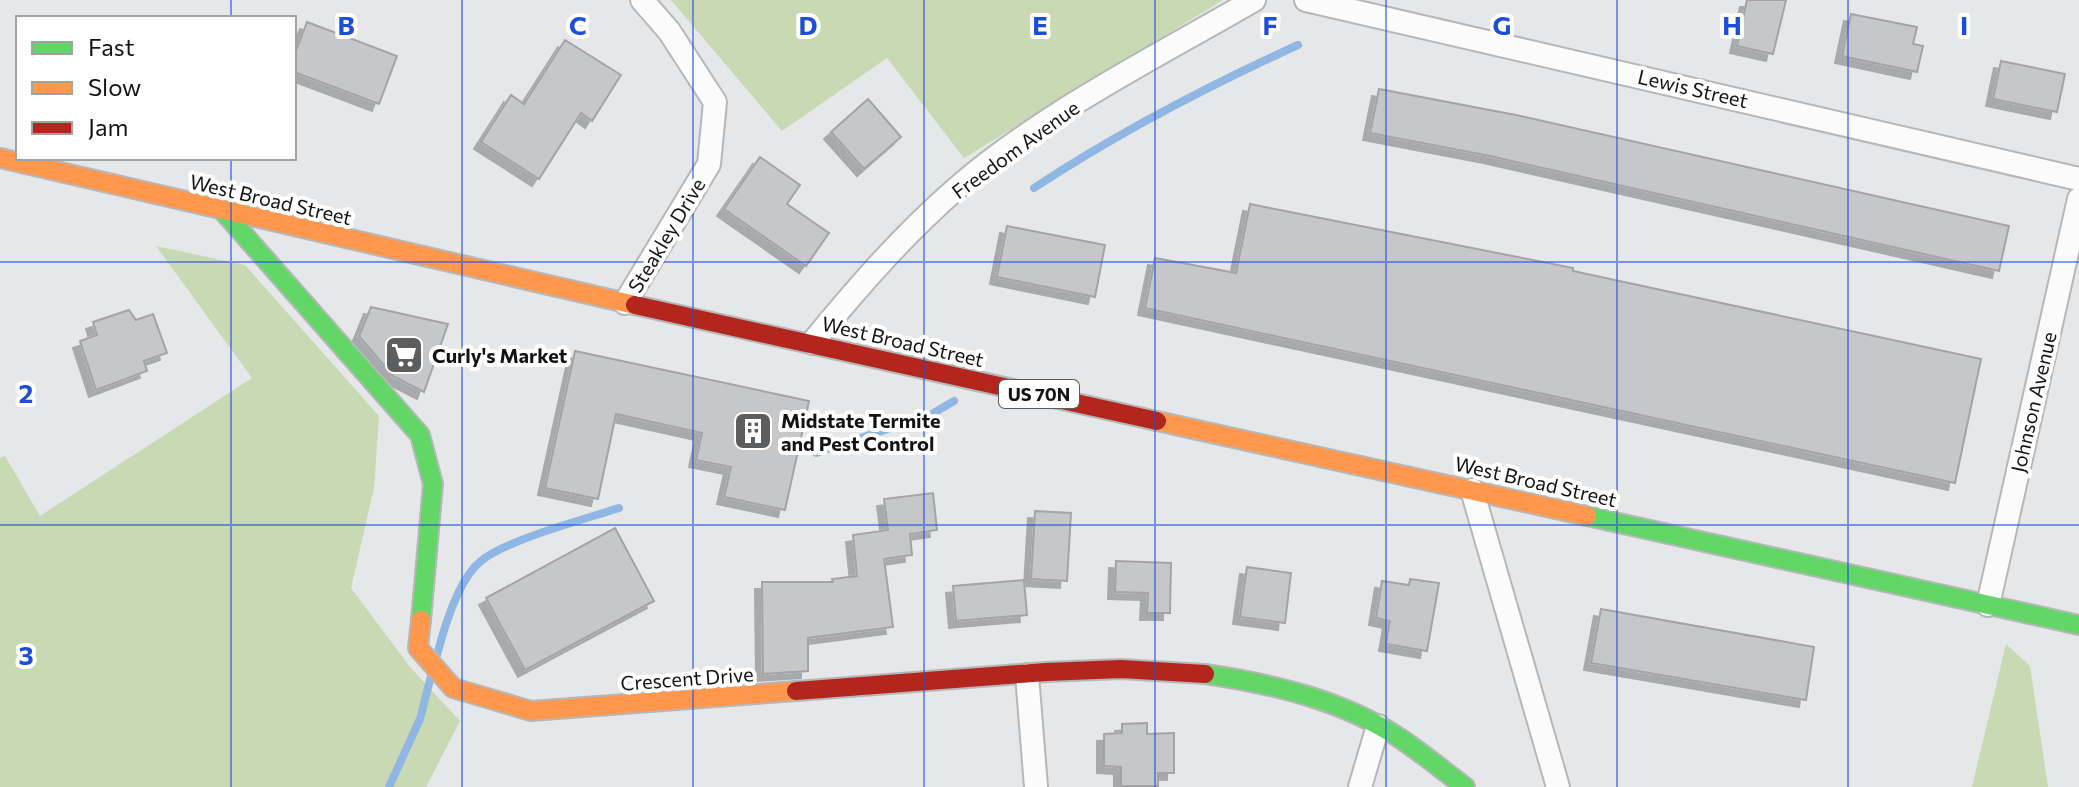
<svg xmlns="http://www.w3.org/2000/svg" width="2079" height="787" font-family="Commissioner,sans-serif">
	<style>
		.green { fill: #c8d9b4 }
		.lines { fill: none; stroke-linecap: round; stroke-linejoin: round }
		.stream { stroke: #90b7e4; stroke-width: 8 }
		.building { fill: #c6c7c9; stroke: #a4a4a6; stroke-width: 2; filter: url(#shadow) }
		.street-casing { stroke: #b6b7b9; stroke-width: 26 }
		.fast-casing { stroke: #b6b7b9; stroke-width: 22 }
		.slow-casing { stroke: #b6b7b9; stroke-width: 22 }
		.jam-casing { stroke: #b6b7b9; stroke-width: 22 }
		.street { stroke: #fbfbfc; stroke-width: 22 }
		.fast { stroke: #63d668; stroke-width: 18 }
		.slow { stroke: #ff974d; stroke-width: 18 }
		.jam { stroke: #b3261e; stroke-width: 18 }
		.grid { fill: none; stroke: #1d4ed8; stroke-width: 2; stroke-opacity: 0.55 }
		.labels { text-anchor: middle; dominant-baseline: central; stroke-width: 8; stroke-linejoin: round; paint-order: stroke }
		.shield { fill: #fff; stroke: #595a5a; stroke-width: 2 }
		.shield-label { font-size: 18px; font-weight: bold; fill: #121314 }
		.street-label { font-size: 20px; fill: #121314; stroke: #fff }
		.poi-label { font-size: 20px; font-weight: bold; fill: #121314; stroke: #fff; text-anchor: start }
		.grid-label { font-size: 26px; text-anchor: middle; font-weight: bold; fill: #1d4ed8; stroke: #fff; stroke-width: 8; stroke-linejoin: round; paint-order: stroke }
	</style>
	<defs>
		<filter id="shadow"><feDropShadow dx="-7" dy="7" stdDeviation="0" flood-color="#0004"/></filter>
	</defs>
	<rect width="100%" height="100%" fill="#e5e7e9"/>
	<path class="green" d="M 671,0 L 1223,0 L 964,158 L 887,58 L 782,131 Z
		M 156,246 L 245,265 L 379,416 L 374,488 L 351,588 L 410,667 L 460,721 L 426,787 L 0,787 L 0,458 L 5,456 L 40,516 L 252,378 Z
		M 2006,644 L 2030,666 L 2048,787 L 1972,787 Z"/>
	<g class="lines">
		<path class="stream" d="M 1034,188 C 1119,132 1206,87 1298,45
			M 816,453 L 932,414 L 954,401
			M 437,655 C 444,628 458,579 481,561 C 506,540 585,519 619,508
			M 389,787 L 420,719 L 431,676"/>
	</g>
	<path class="building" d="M 1747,0 L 1786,0 L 1773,54 L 1737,46 Z
		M 1851,14 L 1917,27 L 1913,44 L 1923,46 L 1917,72 L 1842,56 Z
		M 307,22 L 397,56 L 379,104 L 294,72 L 294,56 Z
		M 565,40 L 621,75 L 592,121 L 581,113 L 539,179 L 481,142 L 511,95 L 524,104 Z
		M 2001,61 L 2065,74 L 2057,112 L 1993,99 Z
		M 1379,89 L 1516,115 L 2009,226 L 1999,271 L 1490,156 L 1370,133 Z
		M 868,99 L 901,137 L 864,169 L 831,132 Z
		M 760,157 L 800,185 L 787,204 L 829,233 L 806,266 L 724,209 Z
		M 1250,204 L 1573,268 L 1573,271 L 1981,359 L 1955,483 L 1145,308 L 1155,258 L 1236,273 Z
		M 1007,226 L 1105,245 L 1095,297 L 997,277 Z
		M 371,307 L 448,324 L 424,392 L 393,376 L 359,336 Z
		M 129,310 L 136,320 L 153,314 L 167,353 L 144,361 L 147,371 L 96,390 L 80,341 L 97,335 L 93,322 Z
		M 575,351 L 809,401 L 785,510 L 724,497 L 731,467 L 696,460 L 702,433 L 616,414 L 598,499 L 545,488 Z
		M 933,493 L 937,530 L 910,534 L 912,555 L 884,559 L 893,627 L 808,638 L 808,671 L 763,674 L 762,582 L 833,582 L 832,579 L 857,576 L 853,535 L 888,530 L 884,499 Z
		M 1035,511 L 1071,513 L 1067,581 L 1031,579 Z
		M 615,528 L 654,601 L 525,670 L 486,598 Z
		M 1116,561 L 1171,563 L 1170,613 L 1147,613 L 1148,593 L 1115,592 Z
		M 1247,567 L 1291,573 L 1285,623 L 1240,617 Z
		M 1410,579 L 1439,583 L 1427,651 L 1386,644 L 1390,621 L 1376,618 L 1382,581 L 1409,585 Z
		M 1024,580 L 1027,615 L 956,621 L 953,586 Z
		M 1601,609 L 1814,647 L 1806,700 L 1591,663 Z
		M 1147,723 L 1147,734 L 1174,733 L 1174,773 L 1158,773 L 1158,786 L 1121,786 L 1121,767 L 1104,766 L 1104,734 L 1122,733 L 1122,724 Z"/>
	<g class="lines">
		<defs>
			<path id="street" d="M 1306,0 L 2079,179
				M 625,303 L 709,164 L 715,102 L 669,31 L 642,0
				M 812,343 C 857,288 903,235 957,188 C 1045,112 1154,58 1254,0
				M 1472,490 L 1558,787
				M 1988,605 L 2079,199
				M 1027,675 L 1036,787
				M 1360,787 L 1378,726"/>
			<path id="fast" d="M 222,210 L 420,435 L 433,484 L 421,620
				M 1587,516 L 2079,625
				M 1205,674 C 1273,684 1343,700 1401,739 C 1423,754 1444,771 1465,787"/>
			<path id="slow" d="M 0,158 L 635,305
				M 1157,421 L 1587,516
				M 421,620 L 418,648 L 453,688 L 531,711 L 796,691"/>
			<path id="jam" d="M 635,305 L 1157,421
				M 796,691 L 1046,672 L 1121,669 L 1205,674"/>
		</defs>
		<use href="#street" class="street-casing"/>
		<use href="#fast" class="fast-casing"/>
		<use href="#slow" class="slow-casing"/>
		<use href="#jam" class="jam-casing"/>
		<use href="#street" class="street"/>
		<use href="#fast" class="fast"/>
		<use href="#slow" class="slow"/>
		<use href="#jam" class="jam"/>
	</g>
	<path class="grid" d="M 231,0 L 231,18M 462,0 L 462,787M 693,0 L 693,787M 924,0 L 924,787M 1155,0 L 1155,787M 1386,0 L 1386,787M 1617,0 L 1617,787M 1848,0 L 1848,787M 231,158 L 231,787M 0,262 L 2079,262M 0,525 L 2079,525"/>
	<defs>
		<symbol id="supermarket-square" viewBox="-11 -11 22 22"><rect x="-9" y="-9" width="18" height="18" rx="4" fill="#5c5d5f" stroke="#fff"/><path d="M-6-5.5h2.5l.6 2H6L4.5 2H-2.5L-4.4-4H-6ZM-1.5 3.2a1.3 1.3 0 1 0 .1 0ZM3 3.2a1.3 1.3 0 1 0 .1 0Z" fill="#fff"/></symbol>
		<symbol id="building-square" viewBox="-11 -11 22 22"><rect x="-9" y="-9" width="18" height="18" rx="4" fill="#5c5d5f" stroke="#fff"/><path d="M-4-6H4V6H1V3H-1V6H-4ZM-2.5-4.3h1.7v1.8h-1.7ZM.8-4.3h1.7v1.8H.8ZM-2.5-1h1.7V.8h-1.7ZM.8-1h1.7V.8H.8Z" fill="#fff"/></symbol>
	</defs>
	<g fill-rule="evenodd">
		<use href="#supermarket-square" x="382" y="333" width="44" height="44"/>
		<use href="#building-square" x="731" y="409" width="44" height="44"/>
	</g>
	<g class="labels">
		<rect class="shield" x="999" y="380" width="80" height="28" rx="6"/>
		<g class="shield-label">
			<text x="1039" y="394">US 70N</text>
		</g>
		<g class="street-label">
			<text transform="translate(1693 88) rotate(13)">Lewis Street</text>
			<text transform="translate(1015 149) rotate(-36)">Freedom Avenue</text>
			<text transform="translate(271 199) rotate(13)">West Broad Street</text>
			<text transform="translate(666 235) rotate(-59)">Steakley Drive</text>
			<text transform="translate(903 341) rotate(13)">West Broad Street</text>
			<text transform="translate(2033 402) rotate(-77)">Johnson Avenue</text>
			<text transform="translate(1536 481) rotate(13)">West Broad Street</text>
			<text transform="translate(687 678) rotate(-4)">Crescent Drive</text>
		</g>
		<g class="poi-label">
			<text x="432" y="355">Curly's Market</text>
			<text x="781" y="420">Midstate Termite<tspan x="781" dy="23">and Pest Control</tspan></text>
		</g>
	</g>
	<g class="grid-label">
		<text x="346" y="35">B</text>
		<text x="578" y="35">C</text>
		<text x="808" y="35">D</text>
		<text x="1040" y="35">E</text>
		<text x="1270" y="35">F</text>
		<text x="1502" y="35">G</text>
		<text x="1732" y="35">H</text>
		<text x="1964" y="35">I</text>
		<text x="26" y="403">2</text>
		<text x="26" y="665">3</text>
	</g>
	<rect x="16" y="16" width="280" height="144" fill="#ffffff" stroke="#a0a1a1" stroke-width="2"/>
	<rect x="32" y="42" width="40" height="12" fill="#63d668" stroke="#a0a1a1" stroke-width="2"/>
	<text x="88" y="56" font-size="24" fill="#121314">Fast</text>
	<rect x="32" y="82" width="40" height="12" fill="#ff974d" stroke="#a0a1a1" stroke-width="2"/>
	<text x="88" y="96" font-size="24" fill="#121314">Slow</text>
	<rect x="32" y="122" width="40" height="12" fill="#b3261e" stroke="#a0a1a1" stroke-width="2"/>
	<text x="88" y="136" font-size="24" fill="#121314">Jam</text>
</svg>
